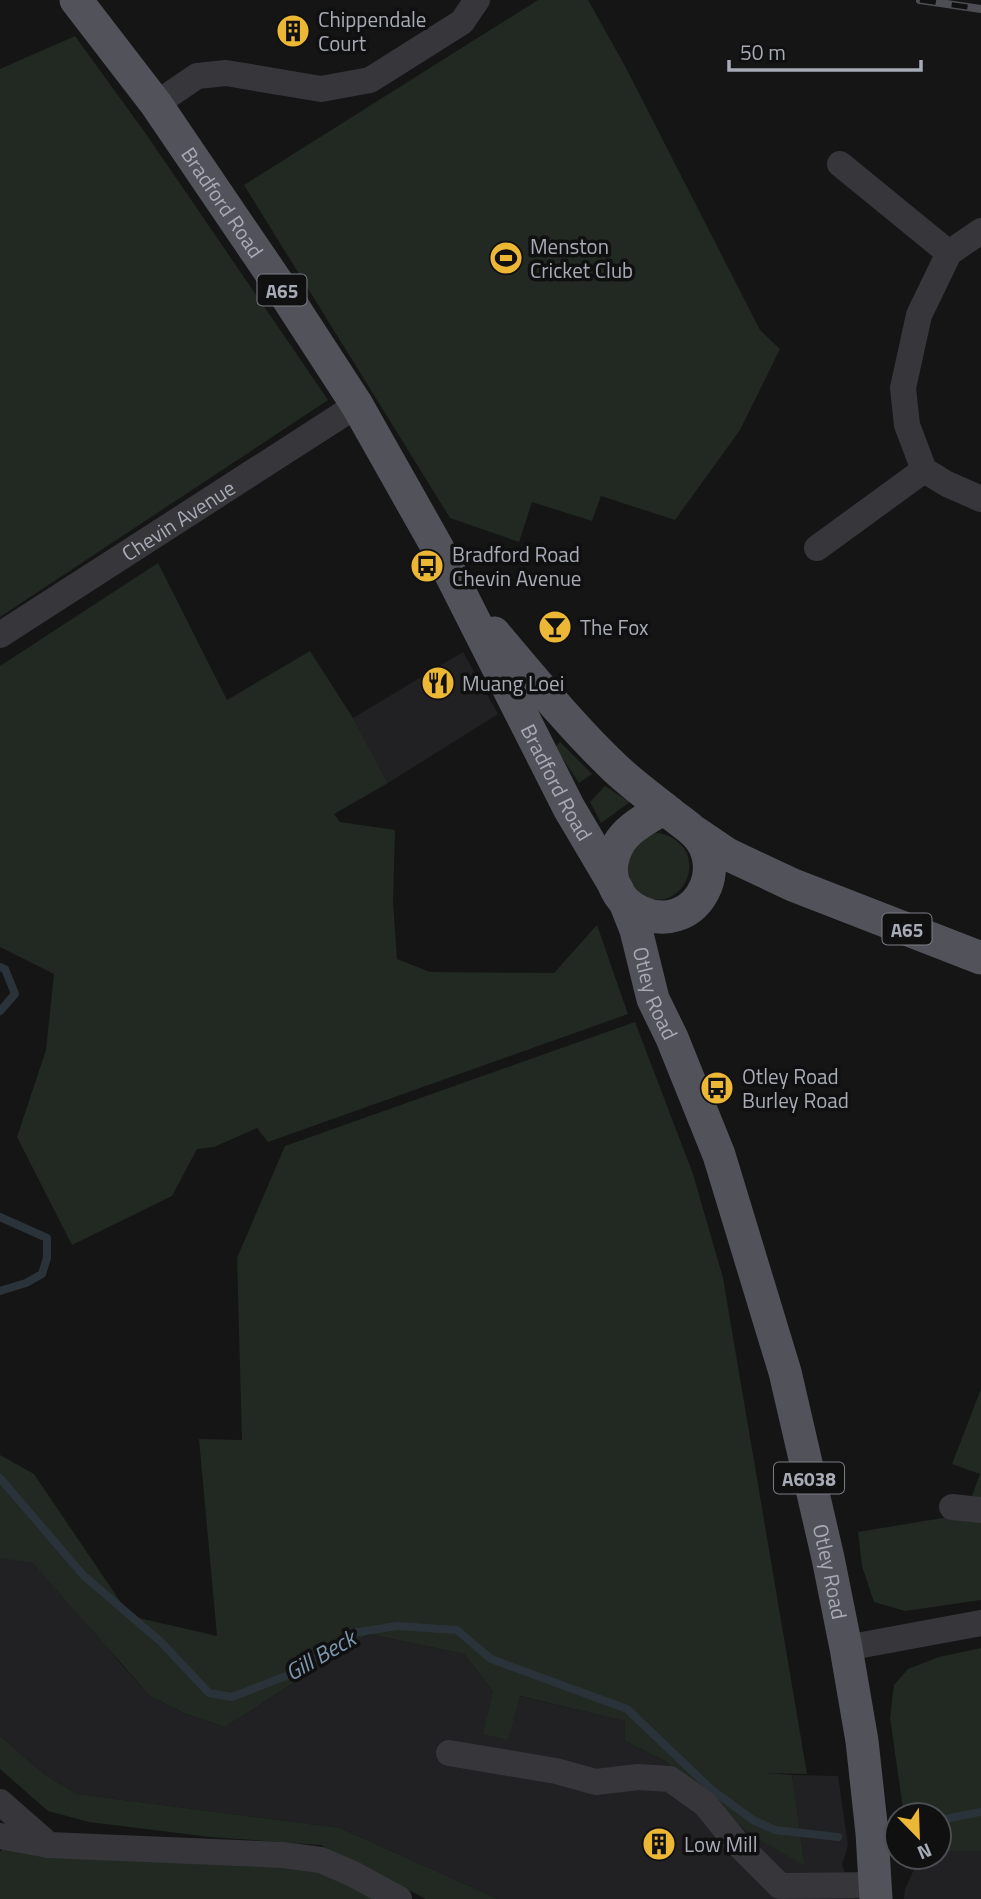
<svg xmlns="http://www.w3.org/2000/svg" width="981" height="1899" font-family="'Titillium Web',sans-serif">
	<style>
		.built { fill: #212123 }
		.green { fill: #212922 }
		.lines { fill: none; stroke-linecap: round; stroke-linejoin: round }
		.stream { stroke: #2b333a; stroke-width: 8 }
		.minor { stroke: #36363b; stroke-width: 26 }
		.major { stroke: #52535a; stroke-width: 33 }
		.rail-casing { stroke: #4d4e54; stroke-width: 8 }
		.rail { stroke: #101011; stroke-width: 5; stroke-dasharray: 16; stroke-linecap: butt }
		.labels { text-anchor: middle; dominant-baseline: central; stroke-width: 7; stroke-linejoin: round; paint-order: stroke }
		.shield { fill: #101011; stroke: #7a7c84; stroke-width: 2 }
		.shield-label { font-size: 19px; font-weight: bold; fill: #a7abb6 }
		.poi-label { font-size: 21px; fill: #a7abb6; stroke: #101011; text-anchor: start }
		.street-label { font-size: 21px; fill: #a7abb6; stroke: #101011 }
		.water-label { font-size: 23px; font-style: italic; fill: #7e97b1; stroke: #101011 }
	</style>
	<rect width="100%" height="100%" fill="#151516"/>
	<path class="built" d="M 463,652 L 498,714 L 388,783 L 353,718 Z
		M 0,1521 L 10,1524 L 120,1663 L 150,1696 L 184,1713 L 225,1727 L 369,1634 L 464,1654 L 493,1691 L 484,1734 L 519,1696 L 626,1721 L 625,1741 L 665,1761 L 751,1835 L 805,1865 L 792,1775 L 838,1776 L 848,1845 L 842,1865 L 855,1899 L 498,1899 L 340,1828 L 77,1794 L 45,1775 L 0,1736 Z
		M 939,1851 L 981,1851 L 981,1899 L 904,1899 L 905,1889 L 917,1863 L 913,1857 L 939,1857 Z"/>
	<path class="green" d="M 538,0 L 588,0 L 625,66 L 760,330 L 780,349 L 740,430 L 675,520 L 601,496 L 592,521 L 532,502 L 519,542 L 450,518 L 244,185 Z
		M 75,36 L 146,134 L 328,400 L 0,617 L 0,69 Z
		M 158,563 L 227,700 L 310,651 L 353,718 L 388,783 L 334,814 L 340,822 L 395,830 L 393,902 L 397,959 L 430,972 L 554,973 L 597,925 L 628,1014 L 268,1142 L 257,1128 L 214,1147 L 197,1149 L 172,1196 L 72,1245 L 17,1137 L 46,1050 L 54,974 L 0,947 L 0,666 Z
		M 560,742 L 592,774 L 579,783 L 555,747 Z
		M 605,786 L 630,802 L 601,823 L 590,802 Z
		M 659,833 C 714,846 685,914 646,897 C 638,894 631,884 625,878 L 625,855 L 647,834 Z
		M 635,1022 L 693,1174 L 723,1278 L 807,1774 L 767,1773 L 792,1775 L 805,1866 L 751,1835 L 665,1761 L 625,1741 L 625,1721 L 520,1696 L 508,1740 L 483,1734 L 493,1691 L 464,1654 L 369,1634 L 225,1727 L 184,1713 L 150,1696 L 33,1563 L 0,1558 L 0,1455 L 34,1474 L 130,1616 L 217,1636 L 199,1439 L 242,1440 L 237,1258 L 285,1146 Z
		M 981,1389 L 981,1503 L 970,1501 L 980,1474 L 952,1464 Z
		M 973,1513 L 981,1515 L 981,1600 L 905,1611 L 874,1602 L 862,1566 L 858,1532 Z
		M 981,1648 L 981,1851 L 939,1851 L 939,1815 L 904,1815 L 890,1718 L 894,1685 L 908,1669 L 939,1657 Z
		M 0,1736 L 45,1775 L 77,1794 L 340,1828 L 498,1899 L 426,1899 L 321,1845 L 210,1837 L 89,1822 L 48,1811 L 0,1769 Z
		M 6,1845 L 273,1863 L 321,1872 L 379,1899 L 0,1899 L 0,1852 Z"/>
	<g class="lines">
		<path class="stream" d="M 0,967 L 5,969 L 15,994 L 0,1011
			M 0,1217 L 47,1238 L 47,1258 L 42,1274 L 26,1283 L 0,1291
			M 0,1478 L 83,1575 L 161,1642 L 209,1693 L 232,1697 L 291,1674 L 353,1633 L 397,1626 L 457,1630 L 491,1659 L 627,1709 L 712,1790 L 753,1820 L 775,1830 L 838,1837
			M 939,1820 L 981,1812"/>
		<g class="minor">
			<path d="M 156,104 L 197,76 L 226,73 L 321,89 L 370,80 L 462,22 L 477,0"/>
			<path d="M 840,164 L 949,253"/>
			<path d="M 981,231 L 949,253 L 919,315 L 903,388 L 907,425 L 924,470 L 947,484 L 981,499"/>
			<path d="M 817,548 L 924,470"/>
			<path id="s1" d="M 0,635 L 357,405"/>
			<path d="M 952,1507 L 981,1510"/>
			<path d="M 846,1648 L 981,1623"/>
			<path d="M 449,1753 L 556,1771 L 596,1782 L 638,1777 L 670,1779 L 705,1804 L 736,1842 L 780,1886 L 877,1885"/>
			<path d="M 0,1802 L 49,1845"/>
			<path d="M 0,1836 L 49,1845 L 283,1855 L 321,1860 L 353,1874 L 399,1899"/>
		</g>
		<g class="major">
			<path id="s2" d="M 76,0 L 156,104 L 283,291 L 357,405 L 436,545 L 569,808 L 618,891"/>
			<path d="M 494,633 C 533,679 571,726 615,768 C 632,784 651,798 669,812 C 679,821 693,828 701,840 C 710,853 712,871 706,886 C 680,949 586,906 618,845 C 627,828 648,818 664,808"/>
			<path d="M 696,833 L 727,854 L 793,885 L 981,958"/>
			<path id="s3" d="M 625,902 L 636,930 L 653,999 L 672,1038 L 719,1155 L 785,1372 L 828,1558 L 846,1648 L 862,1741 L 872,1833 L 876,1899"/>
		</g>
		<defs>
			<path id="rail" d="M 920,0 L 981,9"/>
		</defs>
		<use href="#rail" class="rail-casing"/>
		<use href="#rail" class="rail"/>
	</g>
	<defs>
		<symbol id="building-disc" viewBox="-11 -11 22 22"><circle r="9.5" fill="#edb736" stroke="#101011"/><path d="M-4-6H4V6H1V3H-1V6H-4ZM-2.5-4.3h1.7v1.8h-1.7ZM.8-4.3h1.7v1.8H.8ZM-2.5-1h1.7V.8h-1.7ZM.8-1h1.7V.8H.8Z" fill="#111"/></symbol>
		<symbol id="stadium-disc" viewBox="-11 -11 22 22"><circle r="9.5" fill="#edb736" stroke="#101011"/><path d="M0-5a6.5 5 0 1 0 0 10a6.5 5 0 1 0 0-10ZM-3.5-1.8h7v3.6h-7Z" fill="#111"/></symbol>
		<symbol id="bus-disc" viewBox="-11 -11 22 22"><circle r="9.5" fill="#edb736" stroke="#101011"/><path d="M-5-6H5V4H4V6H2V4H-2V6H-4V4H-5ZM-3.5-4V0h7V-4ZM-3.5 1.2v1.5H-2V1.2ZM2 1.2v1.5H3.5V1.2Z" fill="#111"/></symbol>
		<symbol id="bar-disc" viewBox="-11 -11 22 22"><circle r="9.5" fill="#edb736" stroke="#101011"/><path d="M-6-5H6L.8 .8V4.5H3.5V6h-7V4.5H-.8V.8Z" fill="#111"/></symbol>
		<symbol id="restaurant-disc" viewBox="-11 -11 22 22"><circle r="9.5" fill="#edb736" stroke="#101011"/><path d="M-5-6h1v4h1v-4h1v4h1v-4h1v5L-1.5 .5V6h-2V.5L-5-1ZM5-6V6H3V1.5H1.5Q1.5-4 5-6Z" fill="#111"/></symbol>
	</defs>
	<g fill-rule="evenodd">
		<use href="#building-disc" x="274" y="12" width="38" height="38"/>
		<use href="#stadium-disc" x="487" y="239" width="38" height="38"/>
		<use href="#bus-disc" x="408" y="547" width="38" height="38"/>
		<use href="#bar-disc" x="536" y="608" width="38" height="38"/>
		<use href="#restaurant-disc" x="419" y="664" width="38" height="38"/>
		<use href="#bus-disc" x="698" y="1069" width="38" height="38"/>
		<use href="#building-disc" x="640" y="1825" width="38" height="38"/>
	</g>
	<g class="labels">
		<g class="shield">
			<rect x="257.5" y="274.5" width="49" height="31" rx="5"/>
			<rect x="882.5" y="913.5" width="49" height="31" rx="5"/>
			<rect x="774" y="1462.5" width="70" height="31" rx="5"/>
		</g>
		<g class="shield-label">
			<text x="282" y="290">A65</text>
			<text x="907" y="929">A65</text>
			<text x="809" y="1478">A6038</text>
		</g>
		<g class="poi-label">
			<text x="318" y="19">Chippendale<tspan x="318" dy="24">Court</tspan></text>
			<text x="530" y="246">Menston<tspan x="530" dy="24">Cricket Club</tspan></text>
			<text x="452" y="554">Bradford Road<tspan x="452" dy="24">Chevin Avenue</tspan></text>
			<text x="580" y="627">The Fox</text>
			<text x="462" y="683">Muang Loei</text>
			<text x="742" y="1076">Otley Road<tspan x="742" dy="24">Burley Road</tspan></text>
			<text x="684" y="1844">Low Mill</text>
		</g>
		<g class="street-label">
			<text stroke="none"><textPath href="#s2" startOffset="250">Bradford Road</textPath></text>
			<text stroke="none"><textPath href="#s1" startOffset="212">Chevin Avenue</textPath></text>
			<text stroke="none"><textPath href="#s2" startOffset="920">Bradford Road</textPath></text>
			<text stroke="none"><textPath href="#s3" startOffset="96">Otley Road</textPath></text>
			<text stroke="none"><textPath href="#s3" startOffset="702">Otley Road</textPath></text>
		</g>
		<g class="water-label">
			<text transform="translate(320 1655) rotate(-30)">Gill Beck</text>
		</g>
	</g>
	<g transform="translate(918 1836) rotate(157)"><circle r="33" fill="#101011" stroke="#4c4e53" stroke-width="2"/>
	<path d="M0-5L12 26L0 18L-12 26Z" fill="#edb736"/>
	<text y="-10" font-size="19" font-weight="bold" text-anchor="middle" fill="#a7abb6">N</text>
	</g>
	<path d="M729 60v10h192v-10" fill="none" stroke="#a7abb6" stroke-width="3.5"/>
	<text x="740" y="60" font-size="21" fill="#a7abb6" stroke="#101011" stroke-width="5" paint-order="stroke">50 m</text>
</svg>
